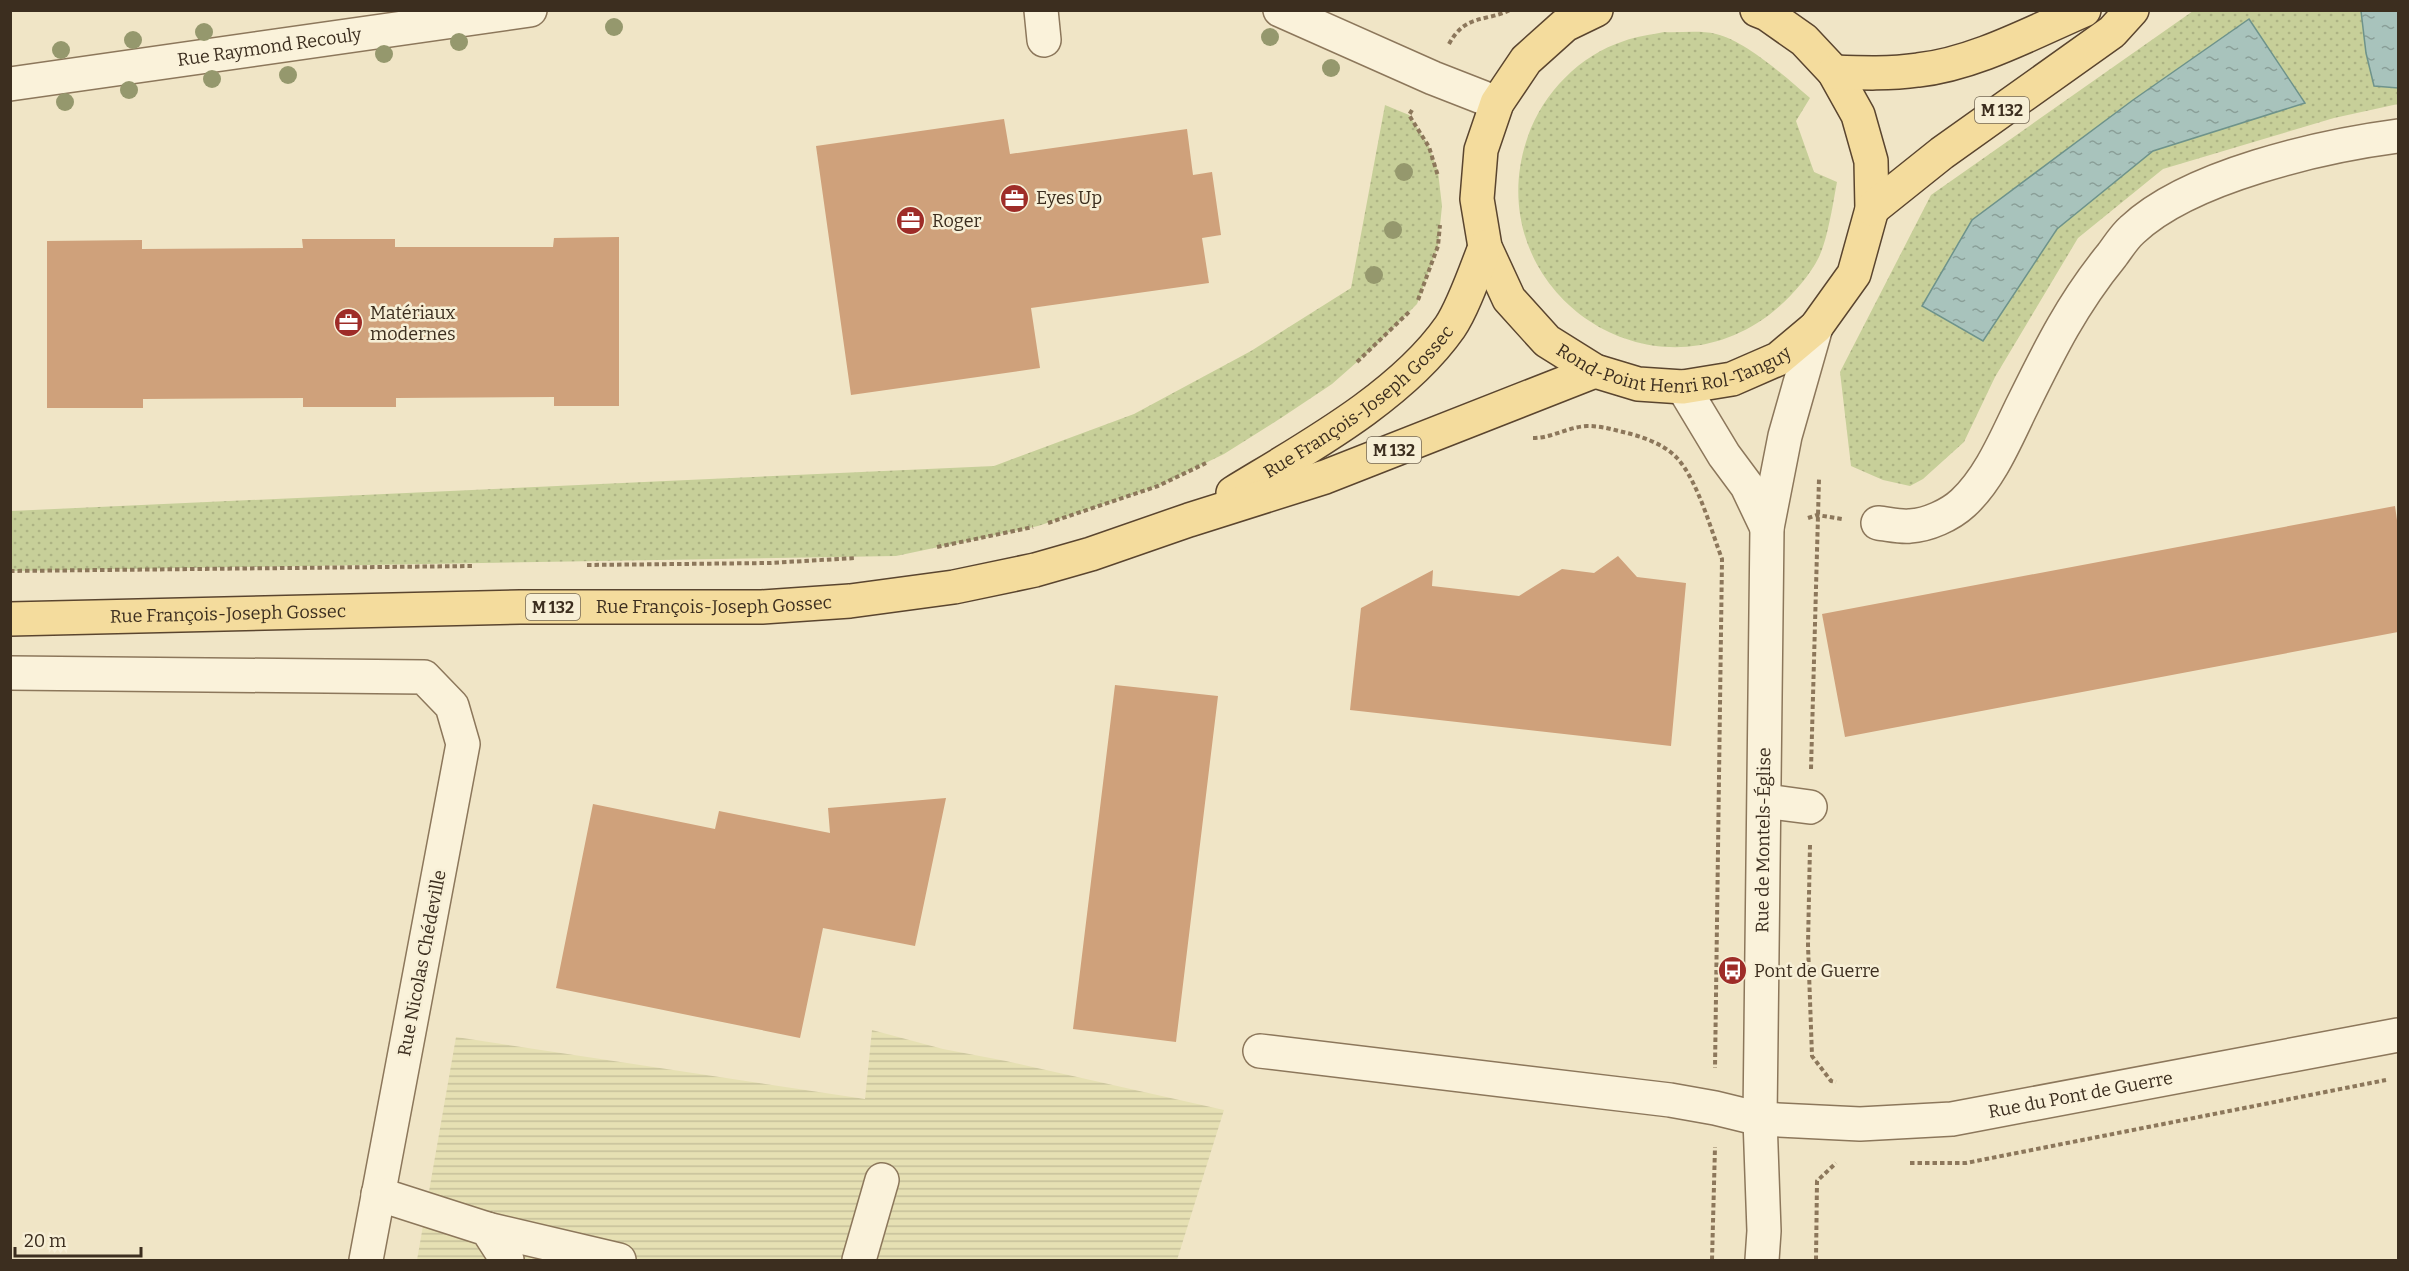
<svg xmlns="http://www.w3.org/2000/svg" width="2409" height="1271" font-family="Bitter,serif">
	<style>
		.farmland { fill: url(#farmland-rules) }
		.grass { fill: url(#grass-dots) }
		.water { fill: url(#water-ripples); stroke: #6e938b; stroke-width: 1.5 }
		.building { fill: #cfa17b }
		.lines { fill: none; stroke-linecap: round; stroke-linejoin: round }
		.minor-casing { stroke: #8c775b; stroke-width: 36 }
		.major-casing { stroke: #5a452f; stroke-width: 36 }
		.path { stroke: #8c775b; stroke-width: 4; stroke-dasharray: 4.5 3; stroke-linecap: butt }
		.minor { stroke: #faf2da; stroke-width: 33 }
		.major { stroke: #f4dc9d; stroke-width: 33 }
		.tree { fill: #95986d }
		.labels { text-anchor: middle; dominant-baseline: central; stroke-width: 5; stroke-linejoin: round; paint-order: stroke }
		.shield { fill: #f7efd6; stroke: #746856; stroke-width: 1.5 }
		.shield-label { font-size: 16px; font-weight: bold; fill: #3c2e1f }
		.street-label { font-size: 18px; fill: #3c2e1f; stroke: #f7efd6 }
		.poi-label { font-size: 18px; fill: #3c2e1f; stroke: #f7efd6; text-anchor: start }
	</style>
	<defs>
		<pattern id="farmland-rules" width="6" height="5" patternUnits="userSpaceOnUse" patternTransform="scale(1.5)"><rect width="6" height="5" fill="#e6e0b3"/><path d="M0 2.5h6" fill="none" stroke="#c6c09a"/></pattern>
		<pattern id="grass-dots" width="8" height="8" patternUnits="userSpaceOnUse" patternTransform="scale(1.5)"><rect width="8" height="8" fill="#c7cf99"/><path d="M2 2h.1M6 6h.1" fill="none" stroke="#acb283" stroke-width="1.8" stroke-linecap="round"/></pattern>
		<pattern id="water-ripples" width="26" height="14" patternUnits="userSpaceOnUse" patternTransform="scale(1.5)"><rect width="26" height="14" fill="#a8c3bc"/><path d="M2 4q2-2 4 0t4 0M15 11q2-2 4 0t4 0" fill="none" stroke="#8a9f98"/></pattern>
	</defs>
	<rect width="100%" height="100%" fill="#f0e5c6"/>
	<path class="farmland" d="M 872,1030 L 943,1049 L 1006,1061 L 1224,1110 L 1177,1260 L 417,1260 L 456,1037 L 865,1099 Z"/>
	<path class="grass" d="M 2193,11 L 2361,11 L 2366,53 L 2374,86 L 2398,88 L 2398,104 L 2334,118 L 2163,169 L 2078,238 L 1995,377 L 1964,442 L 1923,479 L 1910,486 L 1883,480 L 1851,466 L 1840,372 L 1931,195 Z
		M 1664,32 C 1680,33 1700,30 1716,34 C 1746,41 1787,78 1810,98 L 1796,121 L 1814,172 L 1837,182 C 1833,203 1828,238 1819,257 C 1808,279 1787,301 1769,315 C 1644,408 1476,284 1528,136 C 1543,93 1580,55 1624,41 C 1637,36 1651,35 1664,32 Z
		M 1385,105 L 1409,115 L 1429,147 L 1438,172 L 1442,206 L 1438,246 L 1417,304 L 1374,347 L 1332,384 L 1281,418 L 1224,454 L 1158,486 L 1038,526 L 896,556 L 11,571 L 11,511 L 994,466 L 1134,414 L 1251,351 L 1351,288 Z"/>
	<path class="water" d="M 2361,11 L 2398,11 L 2398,88 L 2374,86 L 2366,53 Z
		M 2249,19 L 2305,103 L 2153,151 L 2057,229 L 1983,341 L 1922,306 L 1972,220 L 2133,100 Z"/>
	<path class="building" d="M 1004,119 L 1010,154 L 1187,129 L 1193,175 L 1212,172 L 1221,235 L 1202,238 L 1209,283 L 1031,308 L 1040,368 L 851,395 L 816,146 Z
		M 619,237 L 619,406 L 554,406 L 554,397 L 396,398 L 396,407 L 303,407 L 303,398 L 143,399 L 143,408 L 47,408 L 47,241 L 142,240 L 142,249 L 303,248 L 302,239 L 395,239 L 395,247 L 553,247 L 554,238 Z
		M 2395,506 L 2398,527 L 2398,632 L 1845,737 L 1822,614 Z
		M 1618,556 L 1637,577 L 1686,583 L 1671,746 L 1350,710 L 1361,608 L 1433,570 L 1432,586 L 1519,596 L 1562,569 L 1594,573 Z
		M 1115,685 L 1218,696 L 1176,1042 L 1073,1029 Z
		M 946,798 L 915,946 L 823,928 L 800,1038 L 556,988 L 593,804 L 715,829 L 719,811 L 830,833 L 828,808 Z"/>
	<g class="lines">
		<defs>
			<g id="minor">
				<path d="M 1041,10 L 1044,40"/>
				<path d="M 1280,10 L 1433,78 L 1497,103"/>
				<path id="s1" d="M 10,84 L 530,10"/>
				<path d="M 1683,387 L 1724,455 L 1747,486 L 1767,528"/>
				<path d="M 1878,523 C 1888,524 1900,527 1910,526 C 1928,525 1950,515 1963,503 C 1989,479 2005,441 2020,410 C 2048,353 2071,305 2112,255 C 2118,247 2124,237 2132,230 C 2189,176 2322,146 2398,136"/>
				<path d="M 10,673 L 424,677 L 452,706 L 463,744 L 366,1260"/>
				<path d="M 1765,801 L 1810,807"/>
				<path id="s2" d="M 1260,1051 L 1670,1100 L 1715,1108 L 1760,1119 L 1860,1124 L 1952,1119 L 2398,1035"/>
				<path d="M 378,1194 L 487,1229 L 507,1260"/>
				<path d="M 487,1229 L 619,1260"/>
				<path d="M 859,1260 L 882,1180"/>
				<path id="s3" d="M 1762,1260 L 1764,1231 L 1760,1119 L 1767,528 L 1785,436 L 1816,327"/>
			</g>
			<g id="major">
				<path id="s4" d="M 1596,10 L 1565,25 L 1526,60 L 1497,103 L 1481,150 L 1477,199 L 1485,247 L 1509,299 L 1547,341 L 1595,371 L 1638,384 L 1683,387 L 1732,379 L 1778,359 L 1816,327 L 1854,274 L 1872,209 L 1871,161 L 1858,115 L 1834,72 L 1804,40 L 1767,14 L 1757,10"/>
				<path d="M 1834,72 C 1862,73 1890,74 1918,70 C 1974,64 2033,32 2084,10"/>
				<path d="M 1872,209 L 1942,153 L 2112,32 L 2132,10"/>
				<path id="s5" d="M 1233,493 C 1305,449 1401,397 1450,327 C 1463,308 1476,270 1485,247"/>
				<path id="s6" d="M 10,619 L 520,607 L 762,607 L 850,601 L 954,587 L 1035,570 L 1091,554 L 1189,520 L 1325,477 L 1595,371"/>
			</g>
		</defs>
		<use href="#minor" class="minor-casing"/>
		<use href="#major" class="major-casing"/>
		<path class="path" d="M 1449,44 C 1465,14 1485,22 1510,10
			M 1412,110 L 1409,115 L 1429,147 L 1438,176
			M 1418,300 L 1438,246 L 1440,225
			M 1357,362 L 1410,311
			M 1533,438 C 1552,438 1568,427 1587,426 C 1600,426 1611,429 1623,432 C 1641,436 1664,444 1677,458 C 1698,481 1711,530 1722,559 L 1715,1068
			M 1808,518 L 1817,515 L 1842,519
			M 1048,523 L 1158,486 L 1206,463
			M 937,547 L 1033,527
			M 587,565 L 770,563 L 856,558
			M 10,571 L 475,566
			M 1811,769 L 1819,479
			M 1810,845 L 1808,945 L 1812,1056 L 1831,1081 L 1836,1082
			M 1910,1163 L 1966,1163 L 2386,1080
			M 1712,1260 L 1715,1147
			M 1816,1260 L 1817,1181 L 1836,1163"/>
		<use href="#minor" class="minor"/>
		<use href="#major" class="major"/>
	</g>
	<g class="tree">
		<circle cx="614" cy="27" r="9"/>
		<circle cx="204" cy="32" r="9"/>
		<circle cx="1270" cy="37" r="9"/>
		<circle cx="133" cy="40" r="9"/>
		<circle cx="459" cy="42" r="9"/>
		<circle cx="61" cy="50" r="9"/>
		<circle cx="384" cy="54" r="9"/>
		<circle cx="1331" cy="68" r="9"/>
		<circle cx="288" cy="75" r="9"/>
		<circle cx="212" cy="79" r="9"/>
		<circle cx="129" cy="90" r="9"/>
		<circle cx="65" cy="102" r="9"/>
		<circle cx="1404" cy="172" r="9"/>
		<circle cx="1393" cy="230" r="9"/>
		<circle cx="1374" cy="275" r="9"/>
	</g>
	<defs>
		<symbol id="office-disc" viewBox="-11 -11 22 22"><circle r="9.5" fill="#9e2c28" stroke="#f7efd6"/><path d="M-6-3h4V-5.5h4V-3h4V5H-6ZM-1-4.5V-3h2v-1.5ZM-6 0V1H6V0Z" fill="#fff"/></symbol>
		<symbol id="bus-disc" viewBox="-11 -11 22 22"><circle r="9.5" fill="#9e2c28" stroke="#f7efd6"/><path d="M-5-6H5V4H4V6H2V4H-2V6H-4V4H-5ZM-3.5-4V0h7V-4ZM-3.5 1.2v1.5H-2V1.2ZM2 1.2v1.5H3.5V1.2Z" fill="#fff"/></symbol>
	</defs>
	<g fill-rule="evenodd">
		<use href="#office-disc" x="998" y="182" width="33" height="33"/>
		<use href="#office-disc" x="894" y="204" width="33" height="33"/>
		<use href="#office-disc" x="332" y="306" width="33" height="33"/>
		<use href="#bus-disc" x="1716" y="954" width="33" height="33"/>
	</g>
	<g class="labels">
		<g class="shield">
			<rect x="1975" y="97" width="54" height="26" rx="4.5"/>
			<rect x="1367" y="437" width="54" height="26" rx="4.5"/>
			<rect x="526" y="594" width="54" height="26" rx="4.5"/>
		</g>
		<g class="shield-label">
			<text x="2002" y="110">M 132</text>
			<text x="1394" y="450">M 132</text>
			<text x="553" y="607">M 132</text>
		</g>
		<g class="street-label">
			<text stroke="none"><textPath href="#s1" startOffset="262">Rue Raymond Recouly</textPath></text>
			<text stroke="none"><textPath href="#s4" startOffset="537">Rond-Point Henri Rol-Tanguy</textPath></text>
			<text stroke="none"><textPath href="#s5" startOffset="156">Rue François-Joseph Gossec</textPath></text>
			<text stroke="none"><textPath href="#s6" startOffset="704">Rue François-Joseph Gossec</textPath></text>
			<text stroke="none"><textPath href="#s6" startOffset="218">Rue François-Joseph Gossec</textPath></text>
			<text stroke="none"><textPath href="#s3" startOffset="420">Rue de Montels-Église</textPath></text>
			<text transform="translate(422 963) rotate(-79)">Rue Nicolas Chédeville</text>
			<text stroke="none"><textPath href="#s2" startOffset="828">Rue du Pont de Guerre</textPath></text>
		</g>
		<g class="poi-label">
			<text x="1036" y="198">Eyes Up</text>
			<text x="932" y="221">Roger</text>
			<text x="370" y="313">Matériaux<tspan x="370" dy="21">modernes</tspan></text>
			<text x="1754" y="971">Pont de Guerre</text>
		</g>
	</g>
	<rect width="2409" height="1271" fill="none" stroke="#3c2e1f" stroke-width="24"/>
	<path d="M15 1247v9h126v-9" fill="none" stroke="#3c2e1f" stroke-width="3"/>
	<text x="24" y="1247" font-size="18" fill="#3c2e1f" stroke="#f7efd6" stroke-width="4.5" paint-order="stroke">20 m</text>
</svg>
